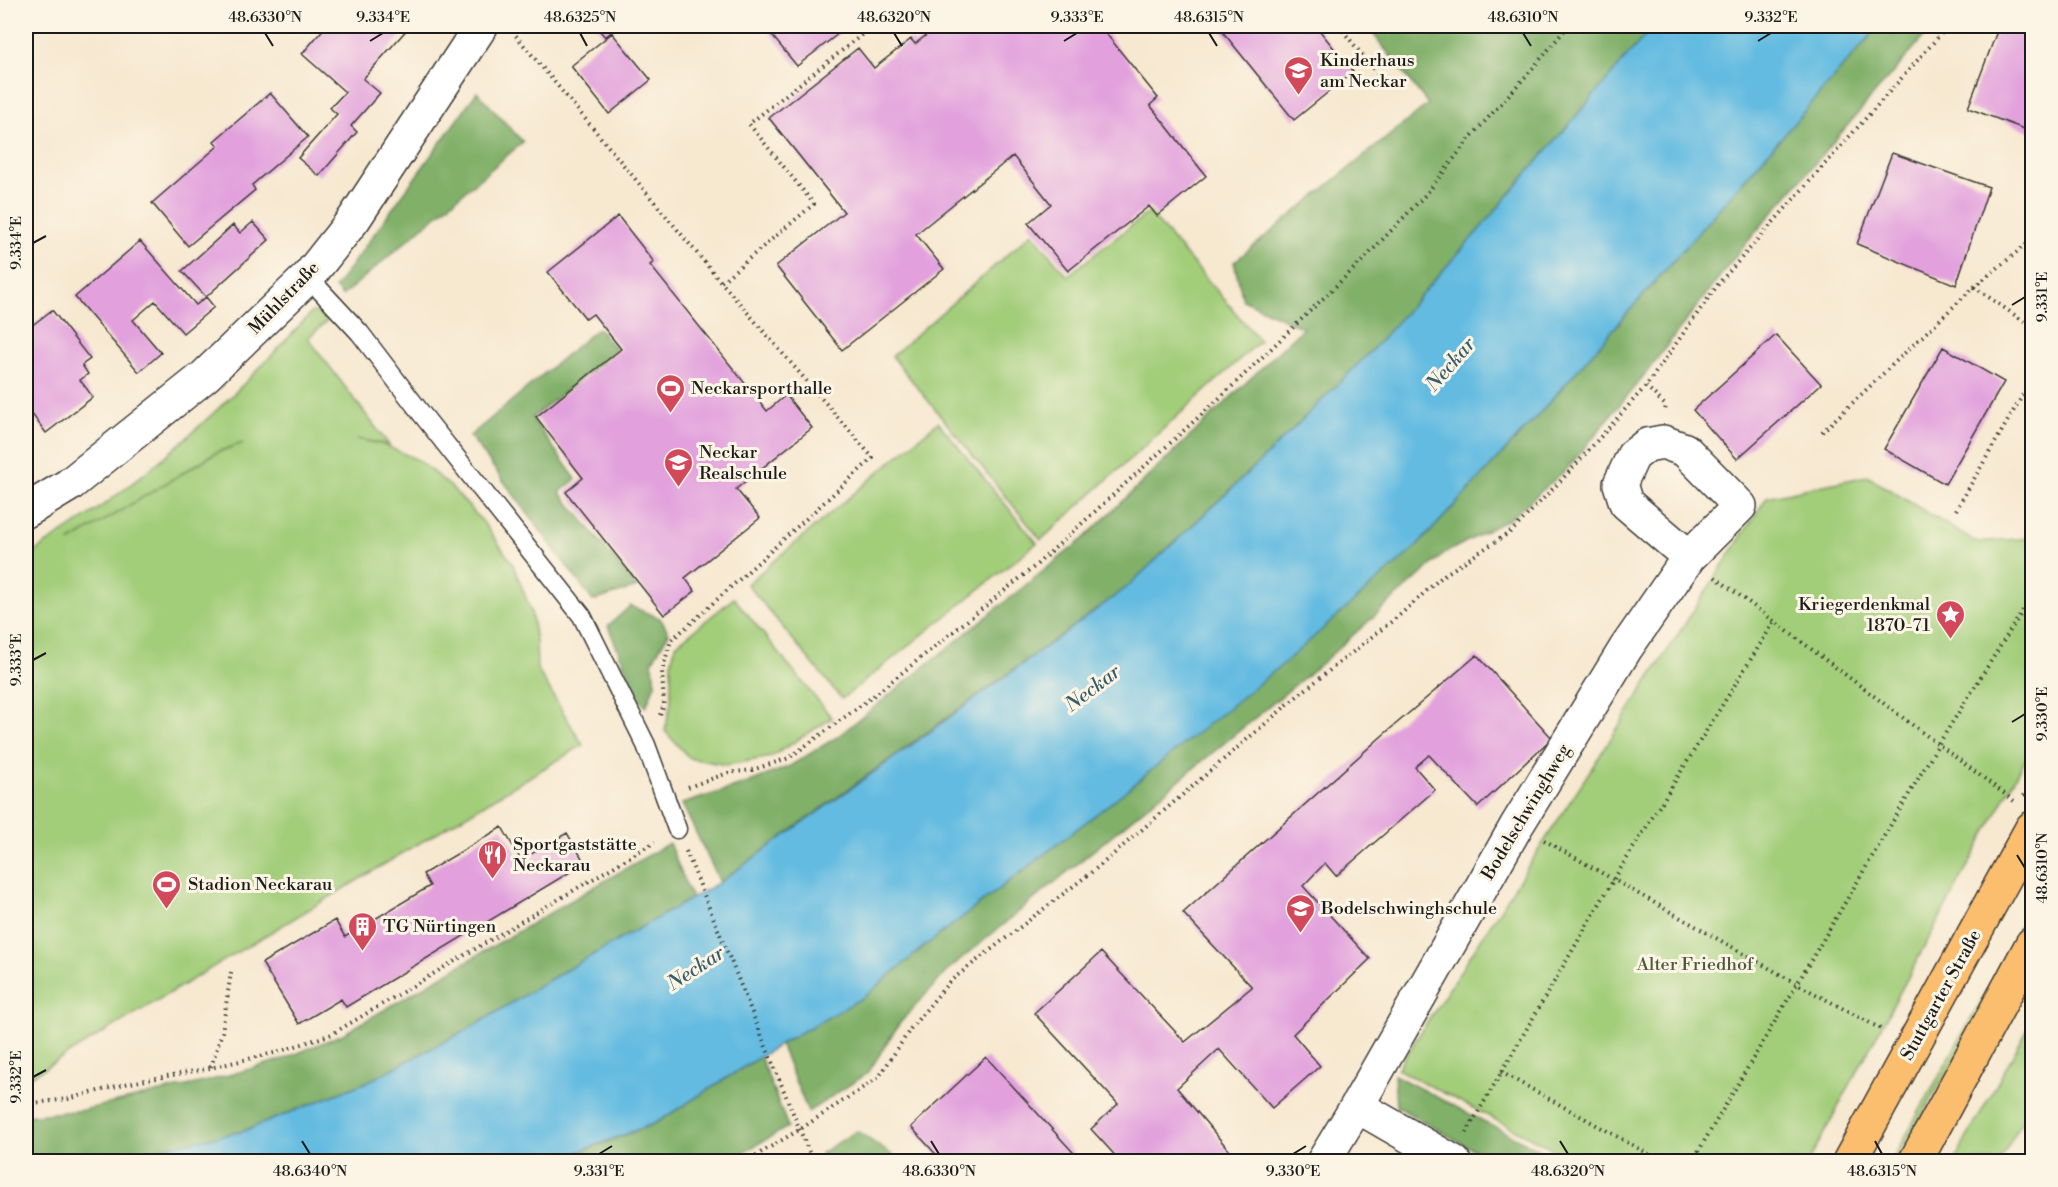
<svg xmlns="http://www.w3.org/2000/svg" width="2058" height="1187" font-family="'Libre Bodoni',serif">
	<style>
		.green { fill: #a2cd79; stroke: #5f744a; stroke-width: 1.5; fill-rule: evenodd }
		.forest { fill: #81b069; stroke: #4e6642; stroke-width: 1.5 }
		.water { fill: #64bbe1; stroke: #406c7e; stroke-width: 1.5 }
		.building { fill: #e2a1dd }
		.lines { fill: none; stroke-linecap: round; stroke-linejoin: round }
		.service-casing { stroke: #3d3b37; stroke-width: 21 }
		.minor-casing { stroke: #3d3b37; stroke-width: 36 }
		.primary-casing { stroke: #3d3b37; stroke-width: 36 }
		.path { stroke: #3d3b37; stroke-width: 4; stroke-dasharray: 1.5 4.5; stroke-linecap: butt }
		.service { stroke: #fff; stroke-width: 18 }
		.minor { stroke: #fff; stroke-width: 33 }
		.primary { stroke: #fbbd6e; stroke-width: 33 }
		.ticks { fill: none; stroke: #1c1c1c; stroke-width: 2 }
		.labels { text-anchor: middle; dominant-baseline: central; stroke-width: 6; stroke-linejoin: round; paint-order: stroke }
		.poi-label { font-size: 18px; fill: #1c1c1c; stroke: #fcf5e5; text-anchor: start }
		.street-label { font-size: 18px; fill: #1c1c1c; stroke: #fcf5e5 }
		.park-label { font-size: 18px; fill: #4b5a3d; stroke: #fcf5e5 }
		.water-label { font-size: 20px; font-style: italic; fill: #395c6b; stroke: #fcf5e5 }
		.neatline { fill: none; stroke: #1c1c1c; stroke-width: 2 }
		.ticks-label { font-size: 15px; text-anchor: middle; fill: #1c1c1c }
	</style>
	<rect width="100%" height="100%" fill="#fcf5e5"/>
	<filter id="ink" filterUnits="userSpaceOnUse"><feTurbulence type="fractalNoise" baseFrequency=".0167" numOctaves="2"/><feDisplacementMap in="SourceGraphic" scale="12" xChannelSelector="R" yChannelSelector="G"/><feConvolveMatrix kernelMatrix="1 2 1 2 8 2 1 2 1" color-interpolation-filters="sRGB"/></filter>
	<filter id="wash" filterUnits="userSpaceOnUse"><feTurbulence type="fractalNoise" baseFrequency=".008" numOctaves="4" result="noise"/><feDisplacementMap in="SourceGraphic" scale="24" xChannelSelector="R" yChannelSelector="G"/><feGaussianBlur stdDeviation="1.35" result="paint"/><feColorMatrix in="noise" values="0 0 0 0 0 0 0 0 0 0 0 0 0 0 0 0 0 1.4 0 .05"/><feComposite in="paint" operator="in"/></filter>
	<g filter="url(#wash)">
		<rect width="100%" height="100%" fill="#f7e8d0"/>
		<path class="green" d="M 1149,212 L 1260,341 L 1041,540 L 892,356 L 1032,233 L 1067,276 Z
			M 312,312 L 319,313 L 327,321 L 308,338 L 389,445 L 357,439 L 384,445 L 418,460 L 450,486 L 483,522 L 513,564 L 531,611 L 536,641 L 537,669 L 583,745 L 33,1075 L 26,1077 L 26,557 C 53,539 82,521 109,501 C 183,446 250,381 312,312 ZM 243,443 L 216,453 L 69,542 L 217,452 Z
			M 938,422 L 1037,543 L 842,699 L 747,584 Z
			M 1867,476 L 1975,542 L 2032,538 L 2032,747 L 1809,1161 L 1576,1161 L 1397,1069 L 1767,497 Z
			M 734,598 L 832,718 L 771,757 L 727,765 L 689,758 L 665,731 L 671,701 L 671,663 L 676,645 Z
			M 2032,900 L 2032,919 L 2001,981 L 1895,1161 L 1891,1162 L 1988,988 L 2022,923 Z
			M 2032,1021 L 2032,1103 L 2000,1161 L 1954,1161 Z"/>
		<path class="forest" d="M 1367,26 L 1653,26 L 1479,230 L 1372,350 L 1264,458 L 1126,588 L 720,882 L 682,804 L 745,784 L 790,766 L 837,737 L 1083,539 L 1303,328 L 1243,300 L 1234,262 L 1428,104 Z
			M 1879,26 L 1933,26 L 1737,254 L 1646,373 L 1567,469 L 1509,519 L 1445,553 L 1323,662 L 949,969 L 899,1024 L 868,1073 L 808,1112 L 780,1044 L 864,997 L 921,949 L 1108,805 L 1416,547 L 1539,414 Z
			M 477,92 L 523,142 L 342,296 L 335,288 Z
			M 598,328 L 616,350 L 532,418 L 576,479 L 560,492 L 637,587 L 593,601 L 470,436 Z
			M 630,606 L 660,618 L 669,633 L 652,661 L 655,684 L 646,707 L 637,696 L 608,626 Z
			M 669,843 L 692,899 L 561,973 L 467,1030 L 369,1081 L 244,1131 L 96,1161 L 26,1161 L 26,1116 L 83,1110 L 208,1081 L 284,1059 L 343,1034 Z
			M 760,1056 L 788,1127 L 728,1161 L 554,1162 L 656,1123 Z
			M 1394,1075 L 1561,1161 L 1493,1161 L 1396,1106 Z
			M 857,1131 L 901,1161 L 824,1161 L 821,1153 Z"/>
		<path class="water" d="M 1653,26 L 1879,26 L 1539,414 L 1416,547 L 1283,664 L 1108,805 L 921,949 L 864,997 L 780,1044 L 656,1123 L 554,1161 L 96,1161 L 244,1131 L 369,1081 L 467,1030 L 561,973 L 720,882 L 905,750 L 1126,588 L 1264,458 L 1372,350 L 1479,230 Z"/>
		<g id="blocks">
			<path class="building" d="M 326,26 L 410,26 L 363,79 L 380,93 L 351,126 L 357,132 L 319,176 L 298,158 L 337,114 L 330,108 L 345,92 L 302,54 Z
				M 596,26 L 619,26 L 605,37 Z
				M 764,26 L 848,26 L 797,66 Z
				M 938,26 L 1100,26 L 1158,98 L 1150,105 L 1206,176 L 1157,216 L 1149,206 L 1068,271 L 1028,223 L 1051,204 L 1013,156 L 916,234 L 944,269 L 842,350 L 776,266 L 844,212 L 769,118 L 858,48 L 874,68 L 911,39 L 915,44 Z
				M 1218,26 L 1316,26 L 1353,72 L 1294,120 Z
				M 1999,26 L 2032,26 L 2032,132 L 1968,108 Z
				M 612,33 L 651,80 L 609,114 L 571,66 Z
				M 270,93 L 308,137 L 252,185 L 255,190 L 188,246 L 152,203 L 218,146 L 214,141 Z
				M 1892,153 L 1989,187 L 1956,285 L 1857,244 Z
				M 618,216 L 654,262 L 650,265 L 767,411 L 786,395 L 812,428 L 736,489 L 760,518 L 685,578 L 695,591 L 664,615 L 566,492 L 583,478 L 536,417 L 621,349 L 593,314 L 586,319 L 548,272 Z
				M 253,222 L 269,240 L 206,297 L 182,271 L 233,225 L 240,233 Z
				M 140,241 L 196,305 L 206,297 L 214,307 L 183,333 L 155,301 L 133,320 L 161,353 L 139,372 L 75,297 Z
				M 52,310 L 90,359 L 82,365 L 88,374 L 80,380 L 93,397 L 46,433 L 26,406 L 26,330 Z
				M 1776,335 L 1821,384 L 1737,459 L 1693,410 Z
				M 1943,347 L 2004,382 L 1945,484 L 1884,449 Z
				M 2032,480 L 2032,506 L 2025,503 Z
				M 1477,655 L 1552,738 L 1478,807 L 1429,755 L 1415,767 L 1435,790 L 1336,876 L 1325,863 L 1303,886 L 1370,959 L 1293,1034 L 1320,1066 L 1272,1108 L 1219,1049 L 1177,1088 L 1239,1162 L 1121,1162 L 1091,1129 L 1118,1104 L 1034,1013 L 1101,952 L 1185,1042 L 1252,987 L 1183,913 L 1383,735 Z
				M 502,827 L 521,860 L 567,833 L 585,863 L 346,1007 L 341,999 L 299,1024 L 262,963 L 335,920 L 345,937 L 430,886 L 423,874 Z
				M 986,1057 L 1082,1162 L 943,1162 L 911,1127 Z"/>
		</g>
	</g>
	<g filter="url(#ink)">
		<use href="#blocks" fill-opacity="0" stroke="#3d3b37" stroke-width="1.5"/>
		<g class="lines">
			<defs>
				<path id="service" d="M 308,277 L 360,333 L 421,413 L 582,616 L 646,745 L 677,829"/>
				<path id="minor" d="M 26,511 L 69,485 L 205,376 L 308,277 L 354,219 L 481,26
					M 1357,1106 L 1454,1162
					M 1323,1162 L 1357,1106 L 1517,825 L 1626,648 L 1689,557 L 1740,506 L 1685,450 L 1663,442 L 1647,445 L 1633,456 L 1620,484 L 1626,503 L 1689,557"/>
				<path id="primary" d="M 1849,1162 L 2032,828
					M 1915,1162 L 2032,944"/>
			</defs>
			<use href="#service" class="service-casing"/>
			<use href="#minor" class="minor-casing"/>
			<use href="#primary" class="primary-casing"/>
			<path class="path" d="M 1339,26 L 1380,77
				M 512,31 L 721,282
				M 1974,287 L 2032,327
				M 1646,386 L 1666,406 L 1665,410
				M 1822,432 L 1974,287 L 2032,240
				M 1956,510 L 2032,379
				M 1715,577 L 2014,801
				M 660,715 L 664,705 L 662,671 L 671,640 L 689,625 L 873,458 L 721,282 L 814,204 L 749,124 L 873,26
				M 688,787 L 728,773 L 752,770 L 789,758 L 868,700 L 1034,567 L 1225,393 L 1366,257 L 1428,192 L 1470,138 L 1534,67 L 1568,26
				M 2024,796 L 2032,781
				M 1544,840 L 1797,984 L 1883,1030
				M 686,851 L 813,1162
				M 211,1067 L 222,1032 L 231,972
				M 1501,1072 L 1663,1162
				M 26,1104 L 68,1099 L 125,1084 L 210,1068 L 278,1052 L 332,1034 L 655,842
				M 1466,1133 L 1614,879 L 1774,622
				M 745,1162 L 799,1130 L 879,1077 L 911,1028 L 949,982 L 1102,864 L 1301,693 L 1401,614 L 1444,575 L 1512,531 L 1570,471 L 1646,386 L 1719,283 L 1948,26
				M 1692,1162 L 1938,745 L 2032,596"/>
			<use href="#service" class="service"/>
			<use href="#minor" class="minor"/>
			<use href="#primary" class="primary"/>
		</g>
	</g>
	<path class="ticks" d="M 265,33 L 273,46M 580,33 L 587,46M 894,33 L 902,46M 1209,33 L 1217,46M 1523,33 L 1531,46M 370,41 L 383,33M 1064,41 L 1077,33M 1758,41 L 1771,33M 33,243 L 46,236M 2012,305 L 2025,297M 33,660 L 46,653M 2012,722 L 2025,714M 2017,855 L 2025,868M 33,1077 L 46,1070M 302,1141 L 310,1154M 931,1141 L 939,1154M 1560,1141 L 1568,1154M 1875,1141 L 1882,1154M 599,1154 L 612,1146M 1293,1154 L 1306,1146"/>
	<defs>
		<symbol id="school-pin" viewBox="-11 -11 22 30"><path d="M0 17L-7.5 6A9.5 9.5 0 1 1 7.5 6Z" fill="#d1495b" stroke="#fcf5e5"/><path d="M0-5L7-2L0 1L-7-2ZM-4 1L0 2.5L4 1V4Q0 6-4 4Z" fill="#fff"/></symbol>
		<symbol id="stadium-pin" viewBox="-11 -11 22 30"><path d="M0 17L-7.5 6A9.5 9.5 0 1 1 7.5 6Z" fill="#d1495b" stroke="#fcf5e5"/><path d="M0-5a6.5 5 0 1 0 0 10a6.5 5 0 1 0 0-10ZM-3.5-1.8h7v3.6h-7Z" fill="#fff"/></symbol>
		<symbol id="sight-pin" viewBox="-11 -11 22 30"><path d="M0 17L-7.5 6A9.5 9.5 0 1 1 7.5 6Z" fill="#d1495b" stroke="#fcf5e5"/><path d="M0-6L1.8-2.2L6-1.7L2.9 1.2L3.7 5.4L0 3.3L-3.7 5.4L-2.9 1.2L-6-1.7L-1.8-2.2Z" fill="#fff"/></symbol>
		<symbol id="restaurant-pin" viewBox="-11 -11 22 30"><path d="M0 17L-7.5 6A9.5 9.5 0 1 1 7.5 6Z" fill="#d1495b" stroke="#fcf5e5"/><path d="M-5-6h1v4h1v-4h1v4h1v-4h1v5L-1.5 .5V6h-2V.5L-5-1ZM5-6V6H3V1.5H1.5Q1.5-4 5-6Z" fill="#fff"/></symbol>
		<symbol id="building-pin" viewBox="-11 -11 22 30"><path d="M0 17L-7.5 6A9.5 9.5 0 1 1 7.5 6Z" fill="#d1495b" stroke="#fcf5e5"/><path d="M-4-6H4V6H1V3H-1V6H-4ZM-2.5-4.3h1.7v1.8h-1.7ZM.8-4.3h1.7v1.8H.8ZM-2.5-1h1.7V.8h-1.7ZM.8-1h1.7V.8H.8Z" fill="#fff"/></symbol>
	</defs>
	<g fill-rule="evenodd">
		<use href="#school-pin" x="1282" y="54" width="33" height="45"/>
		<use href="#stadium-pin" x="654" y="372" width="33" height="45"/>
		<use href="#school-pin" x="662" y="446" width="33" height="45"/>
		<use href="#sight-pin" x="1934" y="598" width="33" height="45"/>
		<use href="#restaurant-pin" x="476" y="838" width="33" height="45"/>
		<use href="#stadium-pin" x="150" y="868" width="33" height="45"/>
		<use href="#school-pin" x="1284" y="892" width="33" height="45"/>
		<use href="#building-pin" x="346" y="910" width="33" height="45"/>
	</g>
	<g class="labels">
		<g class="poi-label">
			<text x="1320" y="60">Kinderhaus<tspan x="1320" dy="21">am Neckar</tspan></text>
			<text x="691" y="388">Neckarsporthalle</text>
			<text x="699" y="452">Neckar<tspan x="699" dy="21">Realschule</tspan></text>
			<text x="1930" y="604" text-anchor="end">Kriegerdenkmal<tspan x="1930" dy="21">1870-71</tspan></text>
			<text x="513" y="844">Sportgaststätte<tspan x="513" dy="21">Neckarau</tspan></text>
			<text x="188" y="884">Stadion Neckarau</text>
			<text x="1321" y="908">Bodelschwinghschule</text>
			<text x="383" y="926">TG Nürtingen</text>
		</g>
		<g class="street-label">
			<text transform="translate(284 298) rotate(-46)">Mühlstraße</text>
			<text transform="translate(1526 812) rotate(-59)">Bodelschwinghweg</text>
			<text transform="translate(1941 995) rotate(-61)">Stuttgarter Straße</text>
		</g>
		<g class="park-label">
			<text x="1695" y="964">Alter Friedhof</text>
		</g>
		<g class="water-label">
			<text transform="translate(1451 365) rotate(-49)">Neckar</text>
			<text transform="translate(1093 689) rotate(-37)">Neckar</text>
			<text transform="translate(696 969) rotate(-33)">Neckar</text>
		</g>
	</g>
	<rect width="2058" height="1187" fill="none" stroke="#fcf5e5" stroke-width="66"/>
	<rect x="33" y="33" width="1992" height="1121" class="neatline"/>
	<g class="ticks-label">
		<text x="265" y="22">48.6330°N</text>
		<text x="383" y="22">9.334°E</text>
		<text x="580" y="22">48.6325°N</text>
		<text x="894" y="22">48.6320°N</text>
		<text x="1077" y="22">9.333°E</text>
		<text x="1209" y="22">48.6315°N</text>
		<text x="1523" y="22">48.6310°N</text>
		<text x="1771" y="22">9.332°E</text>
		<text transform="translate(16 243) rotate(-90)" y="5">9.334°E</text>
		<text transform="translate(2042 297) rotate(-90)" y="5">9.331°E</text>
		<text transform="translate(16 660) rotate(-90)" y="5">9.333°E</text>
		<text transform="translate(2042 714) rotate(-90)" y="5">9.330°E</text>
		<text transform="translate(2042 868) rotate(-90)" y="5">48.6310°N</text>
		<text transform="translate(16 1077) rotate(-90)" y="5">9.332°E</text>
		<text x="310" y="1176">48.6340°N</text>
		<text x="599" y="1176">9.331°E</text>
		<text x="939" y="1176">48.6330°N</text>
		<text x="1293" y="1176">9.330°E</text>
		<text x="1568" y="1176">48.6320°N</text>
		<text x="1882" y="1176">48.6315°N</text>
	</g>
</svg>
